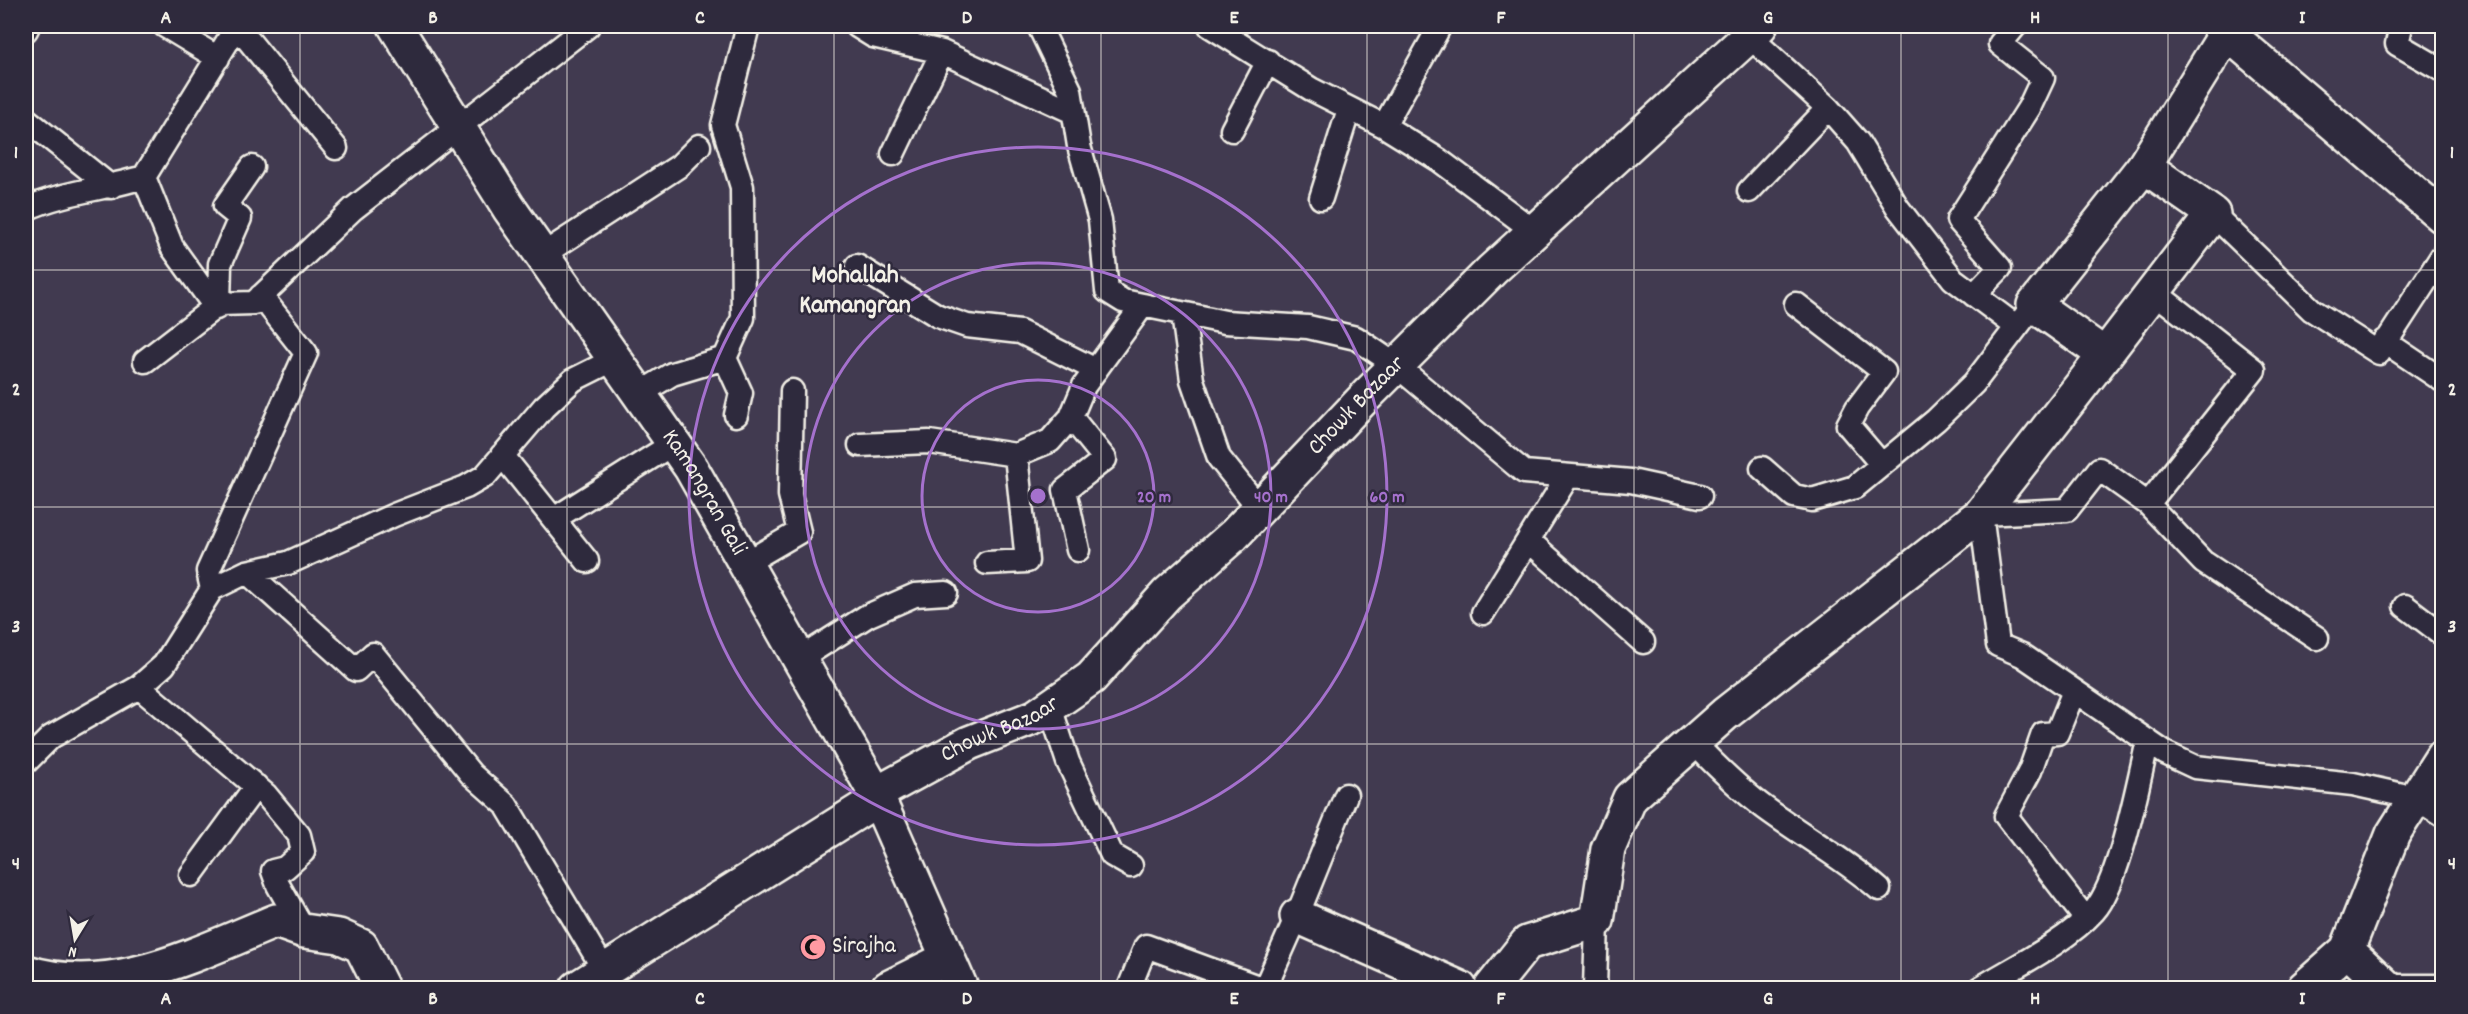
<svg xmlns="http://www.w3.org/2000/svg" width="2468" height="1014" font-family="Dekko,sans-serif">
	<style>
		.lines { fill: none; stroke-linecap: round; stroke-linejoin: round }
		.lane-casing { stroke: #f4f1e8; stroke-width: 27 }
		.street-casing { stroke: #f4f1e8; stroke-width: 38 }
		.lane { stroke: #2f2a3d; stroke-width: 22 }
		.street { stroke: #2f2a3d; stroke-width: 33 }
		.grid { fill: none; stroke: #f4f1e8; stroke-width: 1.5; stroke-opacity: 0.55 }
		.ring { fill: none; stroke: #a571cd; stroke-width: 3 }
		.labels { text-anchor: middle; dominant-baseline: central; stroke-width: 5; stroke-linejoin: round; paint-order: stroke }
		.street-label { font-size: 24px; fill: #f4f1e8; stroke: #2f2a3d }
		.poi-label { font-size: 24px; fill: #f4f1e8; stroke: #2f2a3d; text-anchor: start }
		.neighbourhood-label { font-size: 26px; font-weight: bold; fill: #f4f1e8; stroke: #2f2a3d }
		.centre { fill: #a571cd; stroke: #2f2a3d; stroke-width: 3 }
		.ring-label { font-size: 18px; text-anchor: middle; font-weight: bold; fill: #a571cd; stroke: #2f2a3d; stroke-width: 5; stroke-linejoin: round; paint-order: stroke }
		.neatline { fill: none; stroke: #f4f1e8; stroke-width: 2 }
		.grid-label { font-size: 20px; text-anchor: middle; font-weight: bold; fill: #f4f1e8 }
	</style>
	<rect width="100%" height="100%" fill="#413a50"/>
	<filter id="ink" filterUnits="userSpaceOnUse"><feTurbulence type="fractalNoise" baseFrequency=".0167" numOctaves="2"/><feDisplacementMap in="SourceGraphic" scale="12" xChannelSelector="R" yChannelSelector="G"/><feConvolveMatrix kernelMatrix="1 2 1 2 8 2 1 2 1" color-interpolation-filters="sRGB"/></filter>
	<g filter="url(#ink)">
		<g class="lines">
			<defs>
				<path id="lane" d="M 165,26 L 218,58
					M 237,26 L 336,148
					M 857,26 L 873,36 L 942,52 L 1073,112
					M 1039,26 L 1070,90 L 1079,146 L 1100,220 L 1107,291 L 1123,301 L 1225,322 L 1308,327 L 1356,338 L 1397,366 L 1524,472 L 1631,481 L 1700,496
					M 1210,26 L 1311,89 L 1384,126
					M 1440,26 L 1384,126 L 1439,160 L 1534,231
					M 2401,26 L 2397,44 L 2442,70
					M 26,30 L 28,26
					M 1749,36 L 1828,108 L 1858,142 L 1898,208 L 1953,279 L 2017,327
					M 26,119 L 111,187
					M 1232,130 L 1268,61
					M 893,154 L 942,52
					M 144,177 L 172,247 L 216,308
					M 1749,191 L 1828,108
					M 1321,198 L 1349,109
					M 26,209 C 63,192 104,189 144,177 L 237,26
					M 2213,214 L 2312,310 L 2379,353 L 2442,256
					M 542,255 L 679,166 L 699,146
					M 857,266 L 938,316 L 967,326 L 1020,332 L 1096,370
					M 2153,291 L 2254,370 L 2148,504 L 2099,469 L 2067,510 L 1981,514 L 1998,645 L 2022,655 L 2165,753 L 2195,767 L 2353,784 L 2416,798 L 2442,815
					M 1974,295 L 2000,268 L 1958,220 L 2029,108 L 2043,78 L 2000,44 L 2015,26
					M 219,304 L 220,264 L 240,218 L 225,206 L 252,167
					M 1796,304 L 1884,372 L 1857,408 L 1848,425 L 1882,465
					M 1183,314 L 1192,380 L 1219,458 L 1260,509
					M 2384,341 L 2442,380
					M 725,358 L 741,393 L 736,415
					M 145,361 L 219,304 L 254,303 L 353,209 L 588,26
					M 639,394 L 672,374 L 725,358 L 743,318 L 742,187 L 723,125 L 748,26
					M 860,445 L 929,442 L 1016,455 L 1050,441 L 1071,417
					M 502,455 L 587,561
					M 1762,468 L 1794,496 L 1812,500 L 1855,487 L 1936,420 L 1974,383 L 2026,315
					M 2148,504 L 2203,562 L 2317,638
					M 554,519 L 674,443
					M 1528,540 L 1643,642
					M 1078,550 L 1065,490 L 1105,459 L 1071,417 L 1084,386 L 1143,305
					M 987,563 L 1027,561 L 1016,455
					M 744,564 L 799,532 L 790,495 L 792,391
					M 247,572 L 356,670 L 373,654 L 471,774 L 506,805 L 605,971
					M 212,589 L 208,571 L 306,353 L 261,296
					M 2405,606 L 2442,634
					M 1483,613 L 1568,476
					M 798,660 L 867,616 L 915,595 L 946,593
					M 139,687 L 266,795 L 299,835 L 303,852 L 285,868 L 273,871 L 278,885 L 304,931
					M 2074,691 L 2057,733 L 2043,734 L 2030,771 L 2006,816 L 2085,918
					M 1050,707 L 1068,762 L 1112,855 L 1131,866
					M 1693,742 C 1716,766 1739,789 1765,808 C 1803,836 1843,858 1879,889
					M 26,762 L 51,737 L 139,687 L 164,665 L 212,589 L 247,572 L 288,563 L 394,515 L 466,487 L 485,476 L 544,407 L 573,380 L 615,359
					M 191,875 L 256,786
					M 2388,986 L 2442,986
					M 1129,988 L 1146,946 L 1261,988
					M 1265,988 L 1297,916 L 1346,795
					M 1595,988 L 1597,921
					M 1980,988 C 2016,966 2066,942 2094,911 C 2120,882 2138,782 2148,741"/>
				<g id="street">
					<path id="s1" d="M 395,26 L 509,208 L 691,468 L 876,794 L 961,988"/>
					<path d="M 2219,26 L 2442,216"/>
					<path d="M 2105,355 L 2213,214 L 2144,166"/>
					<path id="s2" d="M 876,794 L 969,743 L 1035,717 L 1091,678 L 1167,594 L 1234,535 L 1366,396 L 1492,270 L 1760,26"/>
					<path d="M 1297,916 L 1460,988"/>
					<path d="M 2347,950 L 2388,988"/>
					<path d="M 26,972 C 112,999 197,953 276,921 L 304,931 L 339,936 L 361,946 L 382,988"/>
					<path d="M 577,988 L 878,799"/>
					<path d="M 888,988 L 948,958"/>
					<path d="M 1491,988 L 1527,943 L 1597,921 L 1608,849 L 1630,798 L 1725,714 L 1981,514 L 2105,355 L 2034,305 L 2144,166 L 2227,32"/>
					<path d="M 2304,988 L 2347,950 L 2393,834 L 2442,757"/>
				</g>
			</defs>
			<use href="#lane" class="lane-casing"/>
			<use href="#street" class="street-casing"/>
			<use href="#lane" class="lane"/>
			<use href="#street" class="street"/>
		</g>
	</g>
	<path class="grid" d="M 300,26 L 300,988M 567,26 L 567,988M 834,26 L 834,988M 1101,26 L 1101,988M 1367,26 L 1367,988M 1634,26 L 1634,988M 1901,26 L 1901,988M 2168,26 L 2168,988M 26,270 L 2442,270M 26,507 L 2442,507M 26,744 L 2442,744"/>
	<g class="ring">
		<circle cx="1038" cy="496" r="116"/>
		<circle cx="1038" cy="496" r="233"/>
		<circle cx="1038" cy="496" r="349"/>
	</g>
	<defs>
		<symbol id="mosque-disc" viewBox="-11 -11 22 22"><circle r="9.5" fill="#ff9aa2" stroke="#2f2a3d"/><path d="M3.5-4.9A6 6 0 1 0 3.5 4.9A5 5 0 1 1 3.5-4.9Z" fill="#111"/></symbol>
	</defs>
	<g fill-rule="evenodd">
		<use href="#mosque-disc" x="798" y="932" width="30" height="30"/>
	</g>
	<g class="labels">
		<g class="street-label">
			<text stroke="none"><textPath href="#s2" startOffset="626">Chowk Bazaar</textPath></text>
			<text stroke="none"><textPath href="#s1" startOffset="560">Kamangran Gali</textPath></text>
			<text stroke="none"><textPath href="#s2" startOffset="140">Chowk Bazaar</textPath></text>
		</g>
		<g class="poi-label">
			<text x="832" y="947">Sirajha</text>
		</g>
		<g class="neighbourhood-label">
			<text x="855" y="276">Mohallah<tspan x="855" dy="30">Kamangran</tspan></text>
		</g>
	</g>
	<circle cx="1038" cy="496" r="9" class="centre"/>
	<g class="ring-label">
		<text x="1154" y="502">20 m</text>
		<text x="1271" y="502">40 m</text>
		<text x="1387" y="502">60 m</text>
	</g>
	<rect width="2468" height="1014" fill="none" stroke="#2f2a3d" stroke-width="66"/>
	<g transform="translate(75 939) rotate(191)" stroke="#2f2a3d" stroke-width="4.5" paint-order="stroke">
	<path d="M0-4.5L10 22L0 15L-10 22Z" fill="#f4f1e8"/>
	<text y="-9" font-size="16" font-weight="bold" text-anchor="middle" fill="#f4f1e8">N</text>
	</g>
	<rect x="33" y="33" width="2402" height="948" class="neatline"/>
	<g class="grid-label">
		<text x="166" y="23">A</text>
		<text x="433" y="23">B</text>
		<text x="700" y="23">C</text>
		<text x="967" y="23">D</text>
		<text x="1234" y="23">E</text>
		<text x="1501" y="23">F</text>
		<text x="1768" y="23">G</text>
		<text x="2035" y="23">H</text>
		<text x="2302" y="23">I</text>
		<text x="16" y="158">1</text>
		<text x="2452" y="158">1</text>
		<text x="16" y="395">2</text>
		<text x="2452" y="395">2</text>
		<text x="16" y="632">3</text>
		<text x="2452" y="632">3</text>
		<text x="16" y="869">4</text>
		<text x="2452" y="869">4</text>
		<text x="166" y="1004">A</text>
		<text x="433" y="1004">B</text>
		<text x="700" y="1004">C</text>
		<text x="967" y="1004">D</text>
		<text x="1234" y="1004">E</text>
		<text x="1501" y="1004">F</text>
		<text x="1768" y="1004">G</text>
		<text x="2035" y="1004">H</text>
		<text x="2302" y="1004">I</text>
	</g>
</svg>
